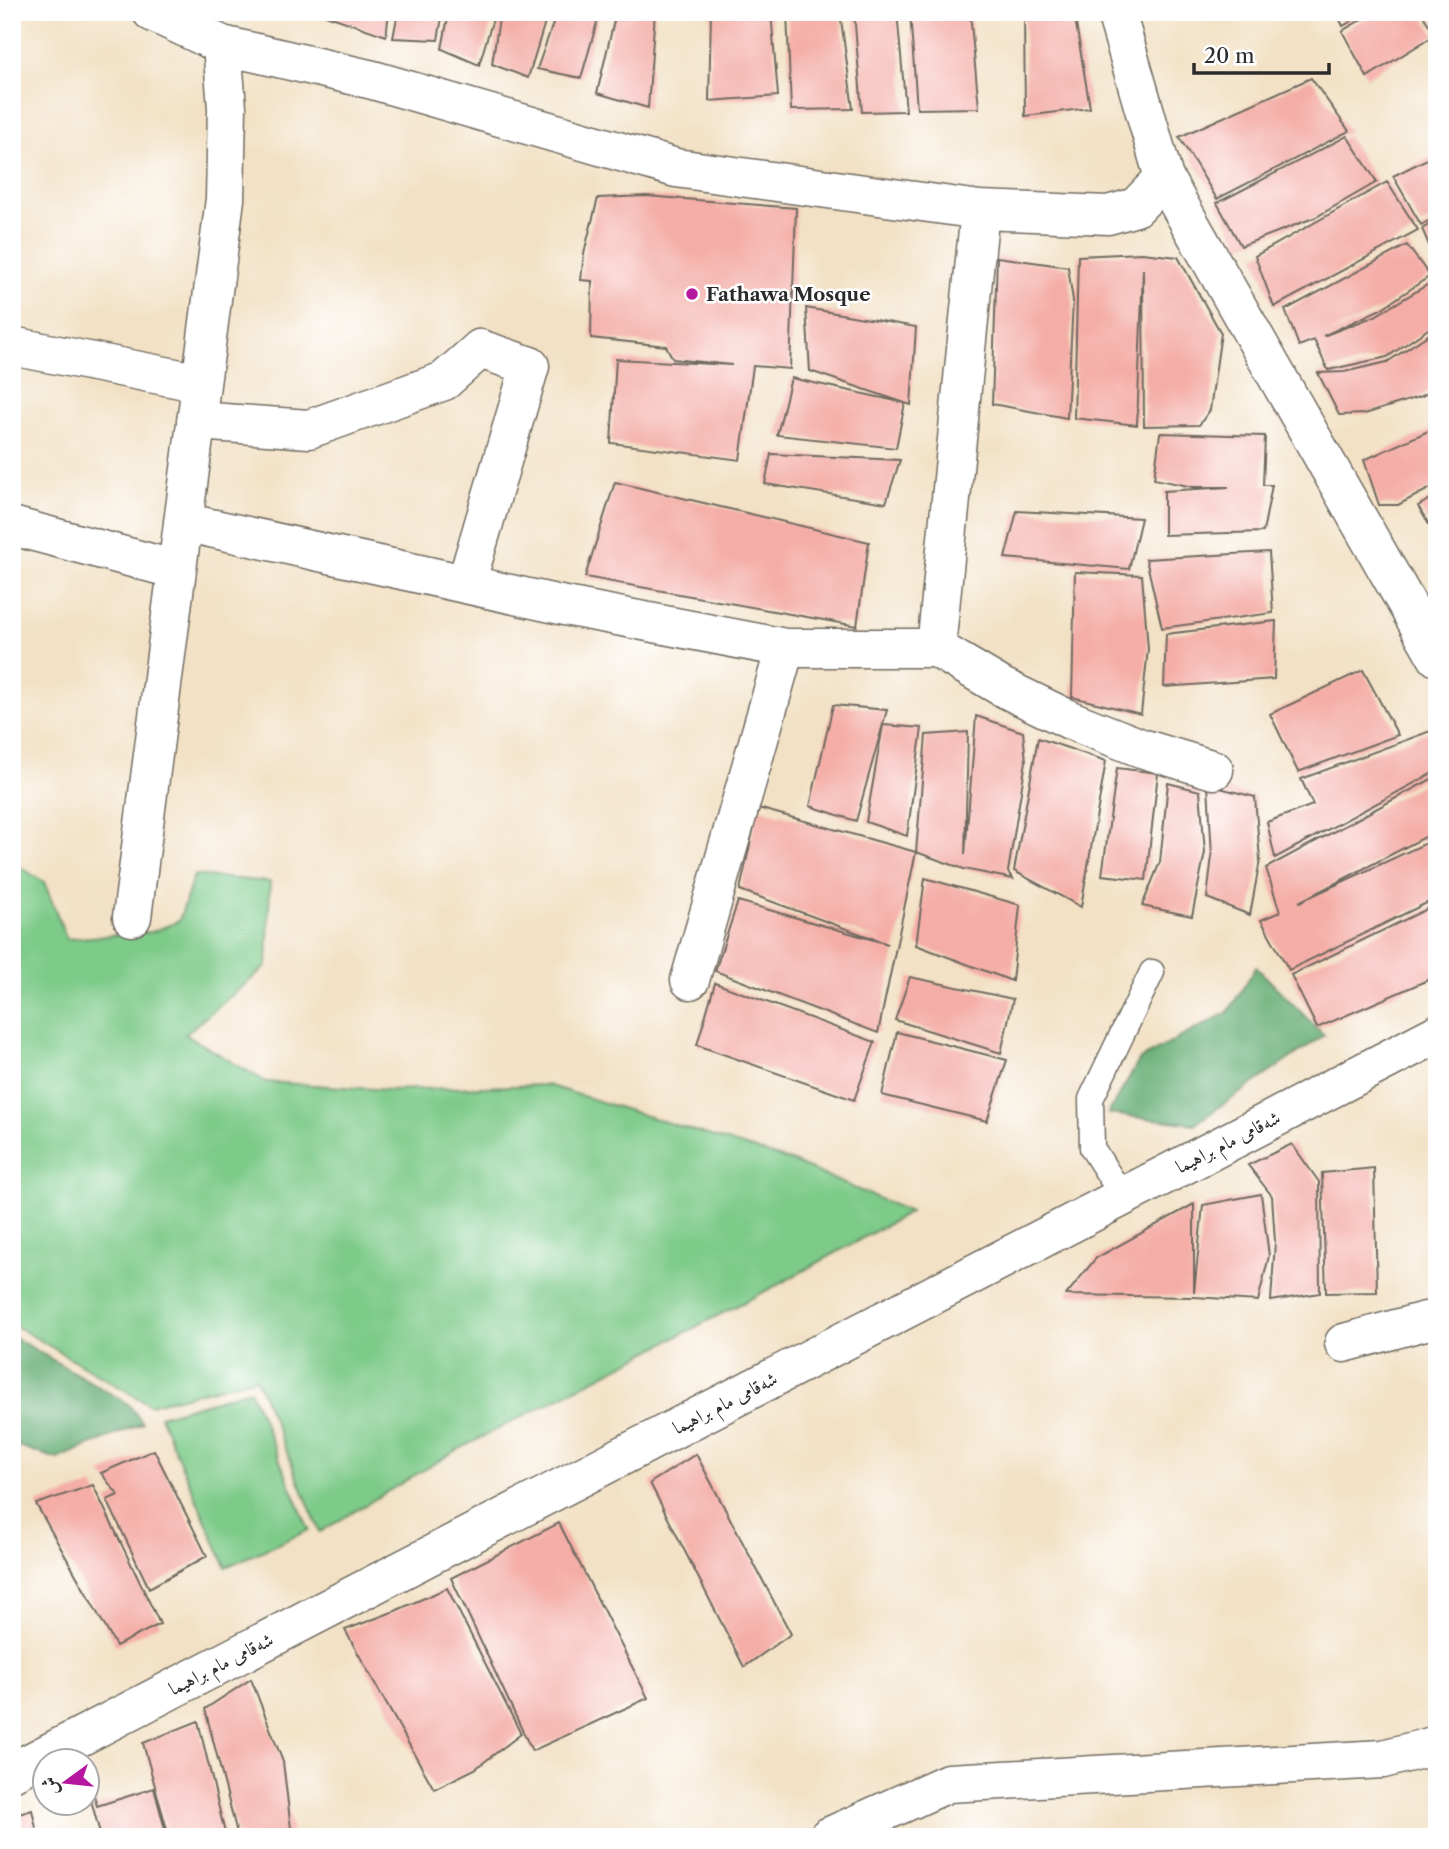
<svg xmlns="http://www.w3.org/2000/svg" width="1449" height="1849" font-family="'Libre Caslon Text',Amiri,serif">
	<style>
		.green { fill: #7dca89; stroke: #547a5a; stroke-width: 2 }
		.forest { fill: #66ae75; stroke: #486c50; stroke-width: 2 }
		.building { fill: #f4aea7 }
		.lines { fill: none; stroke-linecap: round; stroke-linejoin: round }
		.lane-casing { stroke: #716b61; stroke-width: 27 }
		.street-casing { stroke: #716b61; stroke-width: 41 }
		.secondary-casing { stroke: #716b61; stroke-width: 41 }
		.lane { stroke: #fff; stroke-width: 24 }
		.street { stroke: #fff; stroke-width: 38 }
		.secondary { stroke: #fff; stroke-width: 38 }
		.poi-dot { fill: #b5179e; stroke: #fff; stroke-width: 2.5 }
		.labels { text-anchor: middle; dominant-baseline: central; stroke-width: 5; stroke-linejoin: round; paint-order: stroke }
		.poi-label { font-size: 19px; font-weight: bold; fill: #2b2b2b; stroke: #fff; text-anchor: start }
		.street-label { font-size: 19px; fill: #2b2b2b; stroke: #fff }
	</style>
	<rect width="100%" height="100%" fill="#fff"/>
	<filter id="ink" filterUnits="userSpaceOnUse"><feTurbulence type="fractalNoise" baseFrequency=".0143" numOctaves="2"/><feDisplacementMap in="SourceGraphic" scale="14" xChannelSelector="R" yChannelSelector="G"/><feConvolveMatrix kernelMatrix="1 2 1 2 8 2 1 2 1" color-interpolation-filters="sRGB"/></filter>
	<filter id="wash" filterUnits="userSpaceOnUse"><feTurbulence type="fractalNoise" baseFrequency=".00686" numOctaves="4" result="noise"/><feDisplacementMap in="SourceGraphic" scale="28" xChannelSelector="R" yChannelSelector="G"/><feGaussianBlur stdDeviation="1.57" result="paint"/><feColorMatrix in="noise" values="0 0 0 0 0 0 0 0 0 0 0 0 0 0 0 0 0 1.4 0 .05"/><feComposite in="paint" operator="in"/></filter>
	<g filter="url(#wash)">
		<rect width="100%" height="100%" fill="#f2e1c5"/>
		<path class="green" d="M 12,862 L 44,882 L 67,939 L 152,932 L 179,921 L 194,875 L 270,882 L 267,966 L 185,1034 L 266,1082 L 390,1090 L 547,1085 L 791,1161 L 910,1212 L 781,1283 L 457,1450 L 320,1532 L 256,1378 L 150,1405 L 12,1324 Z
			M 250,1390 L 309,1530 L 226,1567 L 160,1416 Z"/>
		<path class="forest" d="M 1256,967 L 1324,1035 L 1195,1124 L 1108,1114 L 1140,1059 L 1228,1012 Z
			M 12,1336 L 128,1404 L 143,1423 L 57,1459 L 12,1444 Z"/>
		<g id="blocks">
			<path class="building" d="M 320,12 L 389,12 L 386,36 L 320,13 Z
				M 398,12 L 443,12 L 438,40 L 393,38 Z
				M 449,12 L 495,12 L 479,65 L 442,49 Z
				M 500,12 L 548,12 L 528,78 L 492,64 Z
				M 557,12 L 600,12 L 581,78 L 537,69 Z
				M 616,12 L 655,12 L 648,108 L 597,93 Z
				M 711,12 L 771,12 L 778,96 L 709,101 Z
				M 787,12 L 840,12 L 853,109 L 791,110 Z
				M 854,12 L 897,12 L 906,111 L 862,112 Z
				M 910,12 L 970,12 L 979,108 L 917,109 Z
				M 1024,12 L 1074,12 L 1090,108 L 1025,116 Z
				M 1336,12 L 1367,12 L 1343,26 Z
				M 1375,12 L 1421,12 L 1435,35 L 1367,77 L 1342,31 Z
				M 1311,78 L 1349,131 L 1217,199 L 1179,137 Z
				M 1347,136 L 1377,182 L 1316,217 L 1241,246 L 1217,203 Z
				M 1437,154 L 1437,216 L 1421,225 L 1393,176 Z
				M 1387,182 L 1418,230 L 1274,307 L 1255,256 Z
				M 646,196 L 796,208 L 790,369 L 753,366 L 740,460 L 611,443 L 616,359 L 732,365 L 673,359 L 666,346 L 591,338 L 592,281 L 581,280 L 584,253 L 598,198 Z
				M 1437,220 L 1437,263 L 1422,229 Z
				M 1407,245 L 1430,276 L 1381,309 L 1323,336 L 1375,316 L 1432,282 L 1437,296 L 1437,323 L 1387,357 L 1328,370 L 1314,340 L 1299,346 L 1285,310 Z
				M 1142,253 L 1178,257 L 1221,333 L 1210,410 L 1199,425 L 1144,426 L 1143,269 L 1137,425 L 1074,418 L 1078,256 Z
				M 997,257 L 1068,267 L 1073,301 L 1067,418 L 992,404 Z
				M 806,308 L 916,327 L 911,405 L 905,403 L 896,448 L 777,435 L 791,378 L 905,403 L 810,371 Z
				M 1437,329 L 1437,387 L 1422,396 L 1365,414 L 1339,415 L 1318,373 L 1344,372 L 1387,362 Z
				M 1437,427 L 1437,485 L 1398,505 L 1379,505 L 1364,460 Z
				M 1160,433 L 1265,436 L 1263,485 L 1272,485 L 1263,532 L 1164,535 L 1164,491 L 1229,487 L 1193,487 L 1154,479 Z
				M 771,454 L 900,460 L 886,503 L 765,484 Z
				M 615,482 L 869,542 L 857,626 L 585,577 Z
				M 1437,495 L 1437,538 L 1418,506 Z
				M 1017,511 L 1141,518 L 1129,569 L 1005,558 Z
				M 1269,552 L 1273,613 L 1162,628 L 1146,559 Z
				M 1075,572 L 1142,575 L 1148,649 L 1141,714 L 1072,697 Z
				M 1276,621 L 1274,679 L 1164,687 L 1166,634 Z
				M 1363,670 L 1398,735 L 1298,772 L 1270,714 Z
				M 833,705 L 887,710 L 856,821 L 810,806 Z
				M 976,716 L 1023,732 L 1026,761 L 1008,872 L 1013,879 L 964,869 L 916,852 L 926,735 L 968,732 L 965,855 Z
				M 883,725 L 922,728 L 907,836 L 866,822 Z
				M 1433,730 L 1437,745 L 1437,771 L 1275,858 L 1267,822 L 1313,805 L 1301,779 Z
				M 1038,738 L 1106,761 L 1081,907 L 1014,871 Z
				M 1117,768 L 1158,773 L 1146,880 L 1102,875 Z
				M 1437,776 L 1437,831 L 1299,902 L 1437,838 L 1437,898 L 1289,970 L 1261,920 L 1280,912 L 1266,868 Z
				M 1168,783 L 1200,791 L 1205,852 L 1192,916 L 1142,906 L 1160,862 Z
				M 1208,785 L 1255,797 L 1260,860 L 1250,915 L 1207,898 L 1212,856 Z
				M 758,808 L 916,852 L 878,1033 L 715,971 L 738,901 L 888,944 L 740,890 Z
				M 925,878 L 1020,905 L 1012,981 L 916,945 Z
				M 1437,904 L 1437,976 L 1317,1028 L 1291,975 Z
				M 910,977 L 1013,999 L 1001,1053 L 895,1020 Z
				M 715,983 L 875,1042 L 854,1100 L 697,1045 Z
				M 897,1032 L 1007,1060 L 987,1121 L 882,1095 Z
				M 1292,1144 L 1319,1182 L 1320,1293 L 1271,1301 L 1275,1242 L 1272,1196 L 1248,1165 Z
				M 1374,1168 L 1377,1292 L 1326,1293 L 1322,1173 Z
				M 1261,1194 L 1269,1256 L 1258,1301 L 1194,1297 L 1066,1295 L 1096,1258 L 1194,1204 L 1194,1293 L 1203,1205 Z
				M 154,1450 L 207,1556 L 149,1588 L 107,1500 L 118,1495 L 101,1473 Z
				M 696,1454 L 791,1634 L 744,1667 L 650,1483 Z
				M 93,1485 L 160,1624 L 116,1646 L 36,1504 Z
				M 559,1523 L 648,1698 L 532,1751 L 451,1578 Z
				M 447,1588 L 521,1734 L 475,1769 L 434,1789 L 345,1630 L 395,1611 Z
				M 251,1679 L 283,1762 L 292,1837 L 238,1837 L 205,1709 Z
				M 198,1721 L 226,1837 L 169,1837 L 143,1743 Z
				M 154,1788 L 167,1837 L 101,1837 L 88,1789 L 92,1789 L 97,1806 Z
				M 32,1810 L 38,1837 L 12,1837 L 12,1816 Z"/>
		</g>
	</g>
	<g filter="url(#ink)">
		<use href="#blocks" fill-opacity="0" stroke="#716b61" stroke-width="2"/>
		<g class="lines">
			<defs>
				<path id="lane" d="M 1123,1197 L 1092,1148 L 1091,1099 L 1152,972"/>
				<path id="street" d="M 152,12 L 222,45 L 373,80 L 676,168 L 980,210 L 1108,215 L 1136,207 L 1164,178
					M 1116,12 L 1164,178 L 1437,657
					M 12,346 L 201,383
					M 196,421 L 309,429 L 444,381 L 480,349 L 530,366 L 466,584
					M 183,522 L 565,606 L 785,648 L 936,648 L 1002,687 L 1070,720 L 1141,748 L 1214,770
					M 12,526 L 177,570
					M 936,648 L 980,210
					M 132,917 L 225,199 L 227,108 L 222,45
					M 690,980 L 785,648
					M 1344,1343 L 1425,1321 L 1437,1321
					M 828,1837 L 948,1783 L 1383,1759 L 1437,1745"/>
				<path id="secondary" d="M 12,1772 L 1437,1034"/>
			</defs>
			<use href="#lane" class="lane-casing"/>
			<use href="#street" class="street-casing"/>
			<use href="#secondary" class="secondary-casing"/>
			<use href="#lane" class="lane"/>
			<use href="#street" class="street"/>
			<use href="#secondary" class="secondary"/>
		</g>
	</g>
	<circle class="poi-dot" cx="692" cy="294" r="7"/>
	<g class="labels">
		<g class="poi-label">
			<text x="706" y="294">Fathawa Mosque</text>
		</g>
		<g class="street-label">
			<text transform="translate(1228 1142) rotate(-27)">شەقامی مام براهیما</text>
			<text transform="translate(725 1403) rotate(-27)">شەقامی مام براهیما</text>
			<text transform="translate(221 1664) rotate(-27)">شەقامی مام براهیما</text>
		</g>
	</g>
	<rect width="1449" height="1849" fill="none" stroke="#fff" stroke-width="42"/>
	<g transform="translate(66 1782) rotate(255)"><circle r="33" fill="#ffffff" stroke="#aaaaaa" stroke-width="2"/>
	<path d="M0-5L12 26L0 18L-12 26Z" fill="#b5179e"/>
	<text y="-10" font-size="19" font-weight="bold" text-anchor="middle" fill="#2b2b2b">ش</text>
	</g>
	<path d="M1194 63v10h135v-10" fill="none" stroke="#2b2b2b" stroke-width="3.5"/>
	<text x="1204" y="63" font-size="21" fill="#2b2b2b" stroke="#ffffff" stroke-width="5" paint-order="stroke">20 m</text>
</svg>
